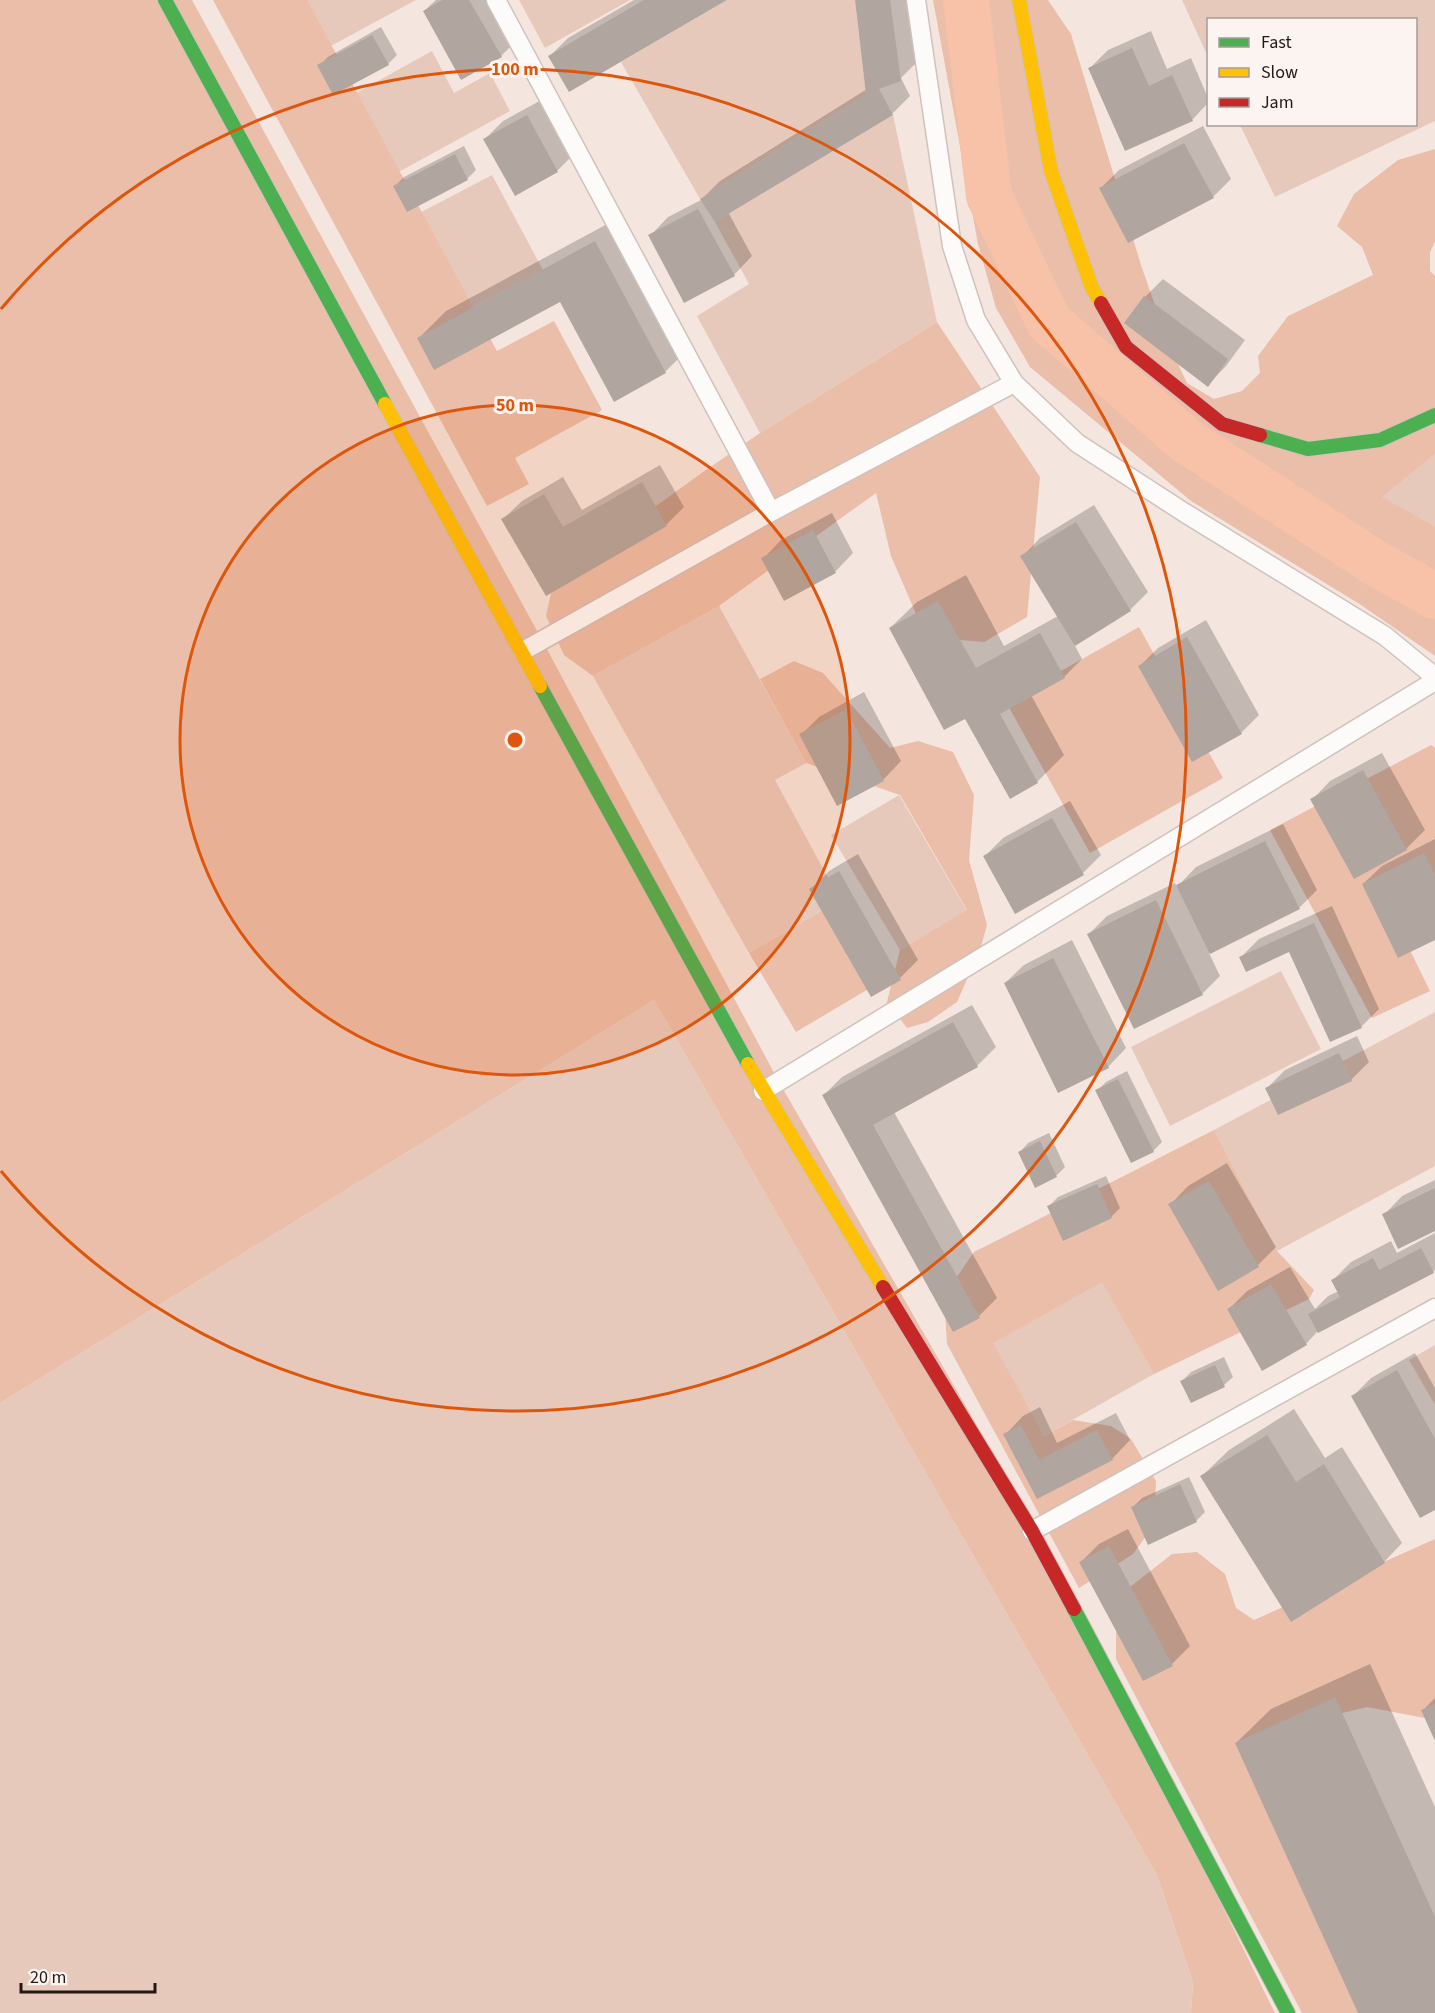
<svg xmlns="http://www.w3.org/2000/svg" width="1435" height="2013" font-family="'Source Sans 3',sans-serif">
	<style>
		.green { fill: #e7c9bb }
		.forest { fill: #eabea9 }
		.shadow { fill: #0003 }
		.lines { fill: none; stroke-linecap: round; stroke-linejoin: round }
		.canal { stroke: #f7c2a8; stroke-width: 46 }
		.building { fill: #b0a59f }
		.lane-casing { stroke: #cfc2bc; stroke-width: 21 }
		.fast-casing { stroke: #cfc2bc; stroke-width: 16 }
		.slow-casing { stroke: #cfc2bc; stroke-width: 16 }
		.jam-casing { stroke: #cfc2bc; stroke-width: 16 }
		.lane { stroke: #fdfbfa; stroke-width: 18 }
		.fast { stroke: #4caf50; stroke-width: 14 }
		.slow { stroke: #ffc107; stroke-width: 14 }
		.jam { stroke: #c62828; stroke-width: 14 }
		.ring { fill: none; stroke: #de560c; stroke-width: 3 }
		.centre { fill: #de560c; stroke: #fbf4f1; stroke-width: 3 }
		.ring-label { font-size: 18px; text-anchor: middle; font-weight: bold; fill: #de560c; stroke: #fbf4f1; stroke-width: 6; stroke-linejoin: round; paint-order: stroke }
	</style>
	<rect width="100%" height="100%" fill="#f4e6df"/>
	<path class="green" d="M 270,0 L 416,0 L 303,61 Z
		M 519,0 L 630,0 L 545,48 Z
		M 727,0 L 855,0 L 866,95 L 700,199 L 621,62 Z
		M 1182,0 L 1435,0 L 1435,121 L 1275,197 L 1240,125 L 1416,124 L 1416,20 L 1208,20 L 1208,57 Z
		M 432,51 L 454,93 L 490,73 L 510,111 L 373,186 L 331,107 Z
		M 893,115 L 937,322 L 760,433 L 697,316 L 749,284 L 715,222 Z
		M 492,175 L 543,270 L 438,326 L 387,230 Z
		M 1435,454 L 1435,526 L 1381,497 Z
		M 719,606 L 806,763 L 775,780 L 840,900 L 749,953 L 593,676 Z
		M 899,795 L 967,911 L 900,950 L 831,835 Z
		M 1281,971 L 1321,1049 L 1170,1126 L 1131,1047 Z
		M 654,1000 L 1157,1875 L 1193,1982 L 1191,2013 L 0,2013 L 0,1403 Z
		M 1435,1012 L 1435,1166 L 1277,1251 L 1214,1130 Z
		M 1103,1281 L 1154,1374 L 1044,1436 L 992,1343 Z
		M 1435,1345 L 1435,1405 L 1409,1360 Z"/>
	<path class="forest" d="M 0,0 L 192,0 L 542,640 L 779,1082 L 1036,1528 L 1275,2013 L 1191,2013 L 1193,1982 L 1157,1875 L 654,1000 L 0,1403 Z
		M 213,0 L 307,0 L 497,351 L 554,321 L 602,410 L 515,458 L 529,484 L 487,506 Z
		M 933,0 L 1048,0 L 1071,34 L 1141,265 L 1168,343 L 1187,383 L 1214,399 L 1242,391 L 1260,373 L 1258,356 L 1288,316 L 1373,275 L 1362,247 L 1337,226 L 1354,194 L 1398,160 L 1435,149 L 1435,242 L 1430,252 L 1430,271 L 1435,276 L 1435,454 L 1382,497 L 1435,526 L 1435,656 L 1361,605 L 1191,501 L 1030,367 L 996,308 L 978,244 Z
		M 937,322 L 1040,477 L 1027,617 L 984,642 L 926,637 L 891,556 L 876,493 L 719,606 L 593,676 L 564,655 L 546,616 L 554,580 L 703,472 L 760,433 Z
		M 1139,627 L 1223,778 L 1090,853 L 1006,702 Z
		M 794,661 L 823,673 L 890,748 L 918,741 L 953,752 L 974,795 L 969,860 L 987,925 L 980,950 L 957,1002 L 928,1022 L 907,1028 L 887,1002 L 900,950 L 967,910 L 900,795 L 806,763 L 760,679 Z
		M 1431,745 L 1435,748 L 1435,918 L 1402,934 L 1430,991 L 1372,1018 L 1270,830 Z
		M 840,900 L 887,978 L 796,1032 L 749,953 Z
		M 1214,1130 L 1277,1251 L 1314,1290 L 1309,1299 L 1154,1374 L 1102,1282 L 993,1343 L 1044,1436 L 1073,1420 L 1111,1426 L 1131,1439 L 1156,1481 L 1154,1525 L 1133,1554 L 1079,1588 L 947,1344 L 944,1296 L 974,1252 Z
		M 1435,1539 L 1435,1720 L 1367,1707 L 1253,1735 L 1362,2013 L 1302,2013 L 1116,1659 L 1116,1598 L 1172,1554 L 1197,1552 L 1225,1574 L 1236,1608 L 1254,1620 Z"/>
	<path class="shadow" d="M 436,0 L 498,0 L 519,38 L 501,56 L 424,11 Z
		M 634,0 L 724,0 L 550,56 L 568,38 Z
		M 857,0 L 920,0 L 927,52 L 901,78 L 910,96 L 892,114 L 728,212 L 752,256 L 734,275 L 650,236 L 668,217 L 701,200 L 720,181 L 867,89 Z
		M 381,27 L 397,55 L 388,64 L 319,66 L 328,57 Z
		M 1151,31 L 1167,69 L 1191,58 L 1208,98 L 1208,103 L 1192,120 L 1090,68 L 1108,50 Z
		M 545,98 L 575,153 L 557,171 L 485,139 L 503,121 Z
		M 1203,126 L 1231,179 L 1213,197 L 1101,188 L 1119,170 Z
		M 464,146 L 476,170 L 467,179 L 395,186 L 404,177 Z
		M 622,216 L 692,345 L 665,372 L 560,300 L 419,338 L 446,311 Z
		M 1163,279 L 1245,340 L 1226,366 L 1208,385 L 1126,323 L 1145,297 Z
		M 660,465 L 684,507 L 666,525 L 547,594 L 503,519 L 522,501 L 563,477 L 582,510 Z
		M 1094,505 L 1148,592 L 1130,610 L 1074,644 L 1082,659 L 1064,677 L 1031,695 L 1064,755 L 1037,782 L 966,717 L 890,628 L 917,602 L 966,575 L 1004,646 L 1058,616 L 1022,557 L 1040,538 Z
		M 832,513 L 853,553 L 835,572 L 763,559 L 781,540 Z
		M 1206,620 L 1259,715 L 1241,733 L 1140,666 L 1158,648 Z
		M 864,692 L 901,761 L 883,780 L 801,735 L 819,717 Z
		M 1382,753 L 1425,830 L 1406,849 L 1354,877 L 1312,800 L 1330,781 Z
		M 1070,801 L 1101,855 L 1083,873 L 985,856 L 1003,838 Z
		M 1283,824 L 1317,890 L 1299,908 L 1209,953 L 1220,976 L 1202,994 L 1089,934 L 1107,916 L 1175,883 L 1177,887 L 1196,867 Z
		M 1435,839 L 1435,938 L 1363,884 L 1382,866 Z
		M 858,854 L 918,960 L 900,978 L 811,889 L 829,871 Z
		M 1332,906 L 1379,1009 L 1361,1027 L 1290,950 L 1241,957 L 1259,939 Z
		M 1072,940 L 1126,1048 L 1108,1067 L 1005,983 L 1024,965 Z
		M 972,1005 L 996,1047 L 977,1066 L 894,1112 L 997,1298 L 979,1316 L 824,1095 L 842,1077 Z
		M 1357,1036 L 1369,1062 L 1351,1080 L 1267,1088 L 1285,1070 Z
		M 1127,1071 L 1162,1142 L 1153,1151 L 1097,1091 L 1106,1082 Z
		M 1049,1133 L 1065,1167 L 1056,1176 L 1020,1152 L 1028,1143 Z
		M 1227,1163 L 1276,1247 L 1258,1265 L 1170,1205 L 1188,1186 Z
		M 1106,1176 L 1120,1208 L 1111,1217 L 1049,1206 L 1058,1197 Z
		M 1435,1180 L 1435,1229 L 1384,1215 L 1402,1196 Z
		M 1435,1233 L 1435,1270 L 1433,1272 L 1317,1332 L 1306,1344 L 1229,1309 L 1247,1291 L 1290,1267 L 1315,1309 L 1328,1296 L 1339,1291 L 1333,1280 L 1351,1262 L 1391,1241 L 1397,1253 Z
		M 1415,1353 L 1435,1388 L 1435,1508 L 1353,1396 L 1371,1378 Z
		M 1224,1357 L 1233,1377 L 1224,1385 L 1182,1381 L 1191,1372 Z
		M 1040,1407 L 1057,1443 L 1116,1413 L 1130,1440 L 1112,1459 L 1037,1497 L 1005,1435 L 1023,1416 Z
		M 1294,1409 L 1325,1458 L 1342,1447 L 1402,1543 L 1384,1562 L 1356,1579 L 1202,1476 L 1229,1450 Z
		M 1189,1477 L 1205,1512 L 1196,1521 L 1133,1507 L 1142,1498 Z
		M 1128,1529 L 1190,1646 L 1172,1664 L 1081,1562 L 1099,1544 Z
		M 1370,1664 L 1435,1807 L 1435,2013 L 1359,2013 L 1236,1743 L 1271,1709 Z
		M 1435,1698 L 1435,1737 L 1423,1710 Z"/>
	<g class="lines">
		<path class="canal" d="M 966,0 L 989,196 L 1049,322 L 1188,442 L 1377,564 L 1435,596"/>
	</g>
	<path class="building" d="M 442,0 L 469,0 L 502,57 L 461,80 L 423,11 Z
		M 644,0 L 727,0 L 569,92 L 548,56 Z
		M 855,0 L 890,0 L 901,81 L 879,89 L 893,115 L 715,222 L 700,199 L 866,95 Z
		M 372,35 L 389,65 L 333,95 L 317,65 Z
		M 1132,48 L 1149,86 L 1172,75 L 1193,121 L 1125,151 L 1088,68 Z
		M 527,115 L 558,172 L 515,196 L 483,139 Z
		M 1184,143 L 1214,198 L 1128,243 L 1099,188 Z
		M 455,154 L 468,180 L 407,212 L 393,186 Z
		M 698,209 L 735,276 L 684,303 L 648,235 Z
		M 595,241 L 666,373 L 614,402 L 560,302 L 434,370 L 417,338 Z
		M 1144,296 L 1228,359 L 1208,387 L 1124,323 Z
		M 642,482 L 667,526 L 546,596 L 501,519 L 544,494 L 563,527 Z
		M 1076,522 L 1131,611 L 1075,646 L 1020,556 Z
		M 813,530 L 836,573 L 784,601 L 761,558 Z
		M 938,601 L 976,668 L 1040,633 L 1065,678 L 1000,714 L 1038,783 L 1010,799 L 965,719 L 944,730 L 889,628 Z
		M 1187,637 L 1242,734 L 1192,762 L 1138,666 Z
		M 846,709 L 884,781 L 837,806 L 799,734 Z
		M 1363,770 L 1407,850 L 1354,879 L 1310,799 Z
		M 1052,818 L 1084,875 L 1015,914 L 983,856 Z
		M 1265,841 L 1300,909 L 1210,954 L 1176,885 Z
		M 1424,853 L 1435,875 L 1435,940 L 1398,958 L 1362,884 Z
		M 839,871 L 901,980 L 871,997 L 809,889 Z
		M 1156,900 L 1203,995 L 1134,1029 L 1087,934 Z
		M 1314,923 L 1362,1028 L 1330,1042 L 1289,952 L 1246,972 L 1239,957 Z
		M 1053,958 L 1109,1068 L 1058,1093 L 1004,983 Z
		M 953,1022 L 978,1067 L 873,1125 L 980,1318 L 953,1332 L 822,1095 Z
		M 1339,1053 L 1352,1081 L 1278,1115 L 1265,1088 Z
		M 1118,1079 L 1154,1152 L 1131,1163 L 1095,1090 Z
		M 1040,1141 L 1057,1177 L 1035,1188 L 1018,1152 Z
		M 1209,1181 L 1259,1267 L 1218,1291 L 1168,1204 Z
		M 1097,1184 L 1112,1218 L 1063,1241 L 1047,1206 Z
		M 1435,1188 L 1435,1231 L 1398,1249 L 1382,1214 Z
		M 1421,1248 L 1434,1273 L 1318,1333 L 1308,1314 L 1340,1297 L 1331,1280 L 1373,1258 L 1379,1270 Z
		M 1271,1284 L 1307,1345 L 1262,1371 L 1227,1309 Z
		M 1215,1365 L 1225,1387 L 1191,1403 L 1180,1381 Z
		M 1397,1370 L 1435,1439 L 1435,1510 L 1420,1518 L 1351,1396 Z
		M 1021,1425 L 1039,1460 L 1097,1430 L 1113,1460 L 1037,1499 L 1003,1434 Z
		M 1267,1435 L 1296,1482 L 1324,1464 L 1385,1563 L 1291,1622 L 1200,1476 Z
		M 1180,1484 L 1197,1522 L 1148,1545 L 1131,1507 Z
		M 1109,1546 L 1173,1666 L 1143,1681 L 1079,1562 Z
		M 1335,1697 L 1435,1917 L 1435,2013 L 1358,2013 L 1235,1743 Z
		M 1435,1704 L 1435,1741 L 1421,1710 Z"/>
	<g class="lines">
		<defs>
			<path id="lane" d="M 496,0 L 771,512
				M 916,0 L 952,246 L 976,320 L 1014,383
				M 523,651 L 771,512 L 1014,383 L 1077,443 L 1185,513 L 1385,636 L 1435,677
				M 763,1091 L 1435,681
				M 1032,1531 L 1435,1308"/>
			<path id="fast" d="M 165,0 L 385,404
				M 1260,435 L 1308,449 L 1380,440 L 1435,415
				M 540,686 L 748,1064
				M 1074,1609 L 1288,2013"/>
			<path id="slow" d="M 1019,0 L 1051,171 L 1092,288 L 1101,303
				M 385,404 L 540,686
				M 748,1064 L 883,1287"/>
			<path id="jam" d="M 1101,303 L 1126,347 L 1222,424 L 1260,435
				M 883,1287 L 1032,1531 L 1074,1609"/>
		</defs>
		<use href="#lane" class="lane-casing"/>
		<use href="#fast" class="fast-casing"/>
		<use href="#slow" class="slow-casing"/>
		<use href="#jam" class="jam-casing"/>
		<use href="#lane" class="lane"/>
		<use href="#fast" class="fast"/>
		<use href="#slow" class="slow"/>
		<use href="#jam" class="jam"/>
	</g>
	<circle cx="515" cy="740" r="335" fill="#de560c" fill-opacity=".12"/>
	<g class="ring">
		<circle cx="515" cy="740" r="335"/>
		<path d="M1 309A671 671 0 1 1 1 1171"/>
	</g>
	<circle cx="515" cy="740" r="9" class="centre"/>
	<g class="ring-label">
		<text x="515" y="75">100 m</text>
		<text x="515" y="411">50 m</text>
	</g>
	<rect x="1207" y="18" width="210" height="108" fill="#fbf4f1" stroke="#a59c98" stroke-width="1.5"/>
	<rect x="1219" y="38" width="30" height="9" fill="#4caf50" stroke="#a59c98" stroke-width="1.5"/>
	<text x="1261" y="48" font-size="18" fill="#231812">Fast</text>
	<rect x="1219" y="68" width="30" height="9" fill="#ffc107" stroke="#a59c98" stroke-width="1.5"/>
	<text x="1261" y="78" font-size="18" fill="#231812">Slow</text>
	<rect x="1219" y="98" width="30" height="9" fill="#c62828" stroke="#a59c98" stroke-width="1.5"/>
	<text x="1261" y="108" font-size="18" fill="#231812">Jam</text>
	<path d="M21 1983v9h134v-9" fill="none" stroke="#231812" stroke-width="3"/>
	<text x="30" y="1983" font-size="18" fill="#231812" stroke="#fbf4f1" stroke-width="4.5" paint-order="stroke">20 m</text>
</svg>
